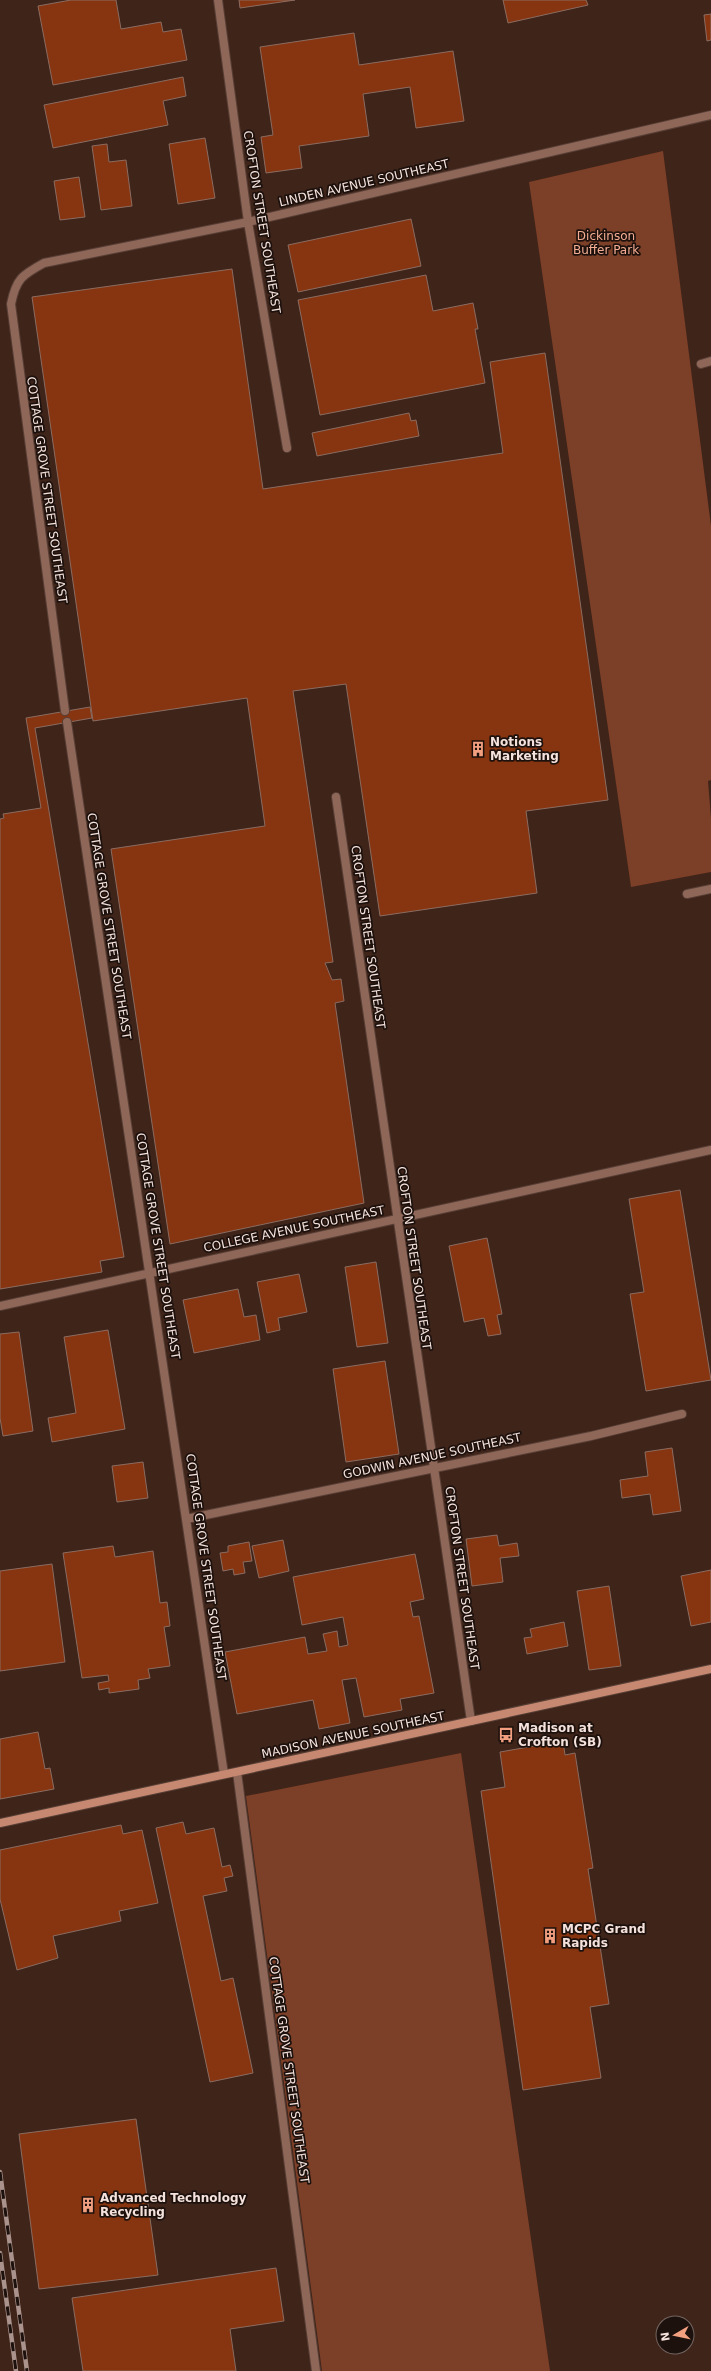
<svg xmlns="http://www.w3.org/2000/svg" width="711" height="2371" font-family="'DejaVu Sans',sans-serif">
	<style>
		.green { fill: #7c3f28 }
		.building { fill: #873410; stroke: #8b6c60 }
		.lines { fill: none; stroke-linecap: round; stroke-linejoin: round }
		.street-casing { stroke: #583f35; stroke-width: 10 }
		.secondary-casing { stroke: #583f35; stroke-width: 10 }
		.street { stroke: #8e6759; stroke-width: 8 }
		.secondary { stroke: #c68871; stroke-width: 8 }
		.rail-casing { stroke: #aa938c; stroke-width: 4.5 }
		.rail { stroke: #1d110d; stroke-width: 3; stroke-dasharray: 9; stroke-linecap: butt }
		.labels { text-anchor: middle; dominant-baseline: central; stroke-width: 3.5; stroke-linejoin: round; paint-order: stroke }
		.street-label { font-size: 12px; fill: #f5e2dc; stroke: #1d110d }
		.park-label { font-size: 12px; fill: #f4ad93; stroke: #1d110d }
		.poi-label { font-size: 12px; font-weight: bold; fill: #f5e2dc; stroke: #1d110d; text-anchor: start }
	</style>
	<rect width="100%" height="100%" fill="#3f241a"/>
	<path class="green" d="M 663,151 L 711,526 L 711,780 L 708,781 L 711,818 L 711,872 L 631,887 L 529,182 Z
		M 461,1753 L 550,2371 L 322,2371 L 246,1796 Z"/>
	<path class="building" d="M 71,0 L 116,0 L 121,29 L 161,22 L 163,32 L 181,29 L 187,60 L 53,85 L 38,6 Z
		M 239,0 L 295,0 L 240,8 Z
		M 503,0 L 586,0 L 588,5 L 508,23 Z
		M 711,14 L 711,40 L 707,41 L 704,15 Z
		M 354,33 L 359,65 L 453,51 L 464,121 L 416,128 L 410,87 L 363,94 L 369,136 L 299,146 L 302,168 L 266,173 L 261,137 L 273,135 L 260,47 Z
		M 183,77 L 186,96 L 163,101 L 168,125 L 53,148 L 44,105 Z
		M 205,138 L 215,198 L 178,204 L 169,144 Z
		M 107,144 L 109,162 L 126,160 L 132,206 L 101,210 L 92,146 Z
		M 79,177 L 85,217 L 60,220 L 54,181 Z
		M 411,219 L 421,266 L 298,292 L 288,245 Z
		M 232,269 L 263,489 L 503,453 L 490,362 L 545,353 L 608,800 L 526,811 L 537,893 L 380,916 L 346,684 L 293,691 L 333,962 L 325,963 L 332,980 L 341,979 L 344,1001 L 335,1003 L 364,1203 L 170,1244 L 111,849 L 265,826 L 247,698 L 93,721 L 32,297 Z
		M 426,275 L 433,311 L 473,303 L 478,329 L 475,329 L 485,383 L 320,415 L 298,300 Z
		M 409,413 L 411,421 L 416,420 L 419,436 L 317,456 L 312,433 Z
		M 90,707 L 92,718 L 35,728 L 124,1257 L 100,1261 L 102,1272 L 0,1289 L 0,819 L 4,818 L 3,814 L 41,808 L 26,718 Z
		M 680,1190 L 711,1380 L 646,1391 L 630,1294 L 644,1292 L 629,1199 Z
		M 487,1238 L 502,1314 L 497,1315 L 501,1334 L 488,1336 L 484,1318 L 464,1322 L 449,1246 Z
		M 376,1262 L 388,1343 L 357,1347 L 345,1267 Z
		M 299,1274 L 307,1312 L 278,1318 L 280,1330 L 267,1333 L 257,1282 Z
		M 238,1289 L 244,1317 L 256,1315 L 260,1340 L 194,1353 L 183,1300 Z
		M 108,1330 L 125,1429 L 52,1442 L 48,1418 L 76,1413 L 64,1337 Z
		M 19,1332 L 33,1431 L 3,1436 L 0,1418 L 0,1334 Z
		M 385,1361 L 399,1454 L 346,1462 L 333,1369 Z
		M 672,1448 L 681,1511 L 653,1515 L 650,1494 L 622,1498 L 620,1480 L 648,1476 L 645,1452 Z
		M 143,1462 L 148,1498 L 117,1502 L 112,1466 Z
		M 497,1535 L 499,1546 L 517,1543 L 519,1556 L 500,1558 L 503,1582 L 472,1586 L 466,1539 Z
		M 283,1540 L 289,1571 L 259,1578 L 252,1546 Z
		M 249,1542 L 252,1561 L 243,1562 L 245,1573 L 234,1575 L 233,1569 L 223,1571 L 220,1553 L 228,1552 L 228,1546 Z
		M 113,1546 L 115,1557 L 153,1551 L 160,1603 L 167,1602 L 170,1626 L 164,1627 L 170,1666 L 148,1669 L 150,1678 L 138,1680 L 139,1689 L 109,1693 L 109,1688 L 99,1690 L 98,1683 L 109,1681 L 108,1675 L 82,1678 L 63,1553 Z
		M 415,1554 L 424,1599 L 410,1602 L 413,1617 L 419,1616 L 434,1693 L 400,1699 L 402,1710 L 364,1717 L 356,1678 L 342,1680 L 350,1723 L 319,1729 L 313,1700 L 237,1714 L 225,1652 L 305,1637 L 308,1654 L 327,1651 L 323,1634 L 337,1631 L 339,1647 L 348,1645 L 343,1617 L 302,1625 L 293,1577 Z
		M 52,1564 L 65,1662 L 0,1671 L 0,1571 Z
		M 711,1570 L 711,1622 L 691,1626 L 681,1576 Z
		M 609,1586 L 621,1666 L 589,1670 L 577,1591 Z
		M 564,1622 L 568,1646 L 527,1654 L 524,1638 L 532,1637 L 530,1629 Z
		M 38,1732 L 45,1769 L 50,1768 L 54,1789 L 0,1799 L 0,1739 Z
		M 563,1741 L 565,1755 L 575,1753 L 593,1868 L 588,1869 L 609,2004 L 590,2007 L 601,2078 L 523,2090 L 481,1791 L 505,1787 L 500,1752 Z
		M 183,1822 L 186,1834 L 214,1828 L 222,1867 L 230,1865 L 233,1876 L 224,1878 L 227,1891 L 203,1896 L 221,1981 L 233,1978 L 253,2073 L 210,2082 L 156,1828 Z
		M 121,1825 L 123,1834 L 142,1830 L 158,1903 L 119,1911 L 121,1921 L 53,1936 L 58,1958 L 17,1970 L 0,1899 L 0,1850 Z
		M 136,2119 L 158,2275 L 39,2289 L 19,2134 Z
		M 276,2268 L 284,2321 L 230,2329 L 236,2371 L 83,2371 L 72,2298 Z"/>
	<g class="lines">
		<defs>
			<path id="street" d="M 218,0 L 248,222 L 287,448
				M 701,364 L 711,361
				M 65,711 L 11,304 C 16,279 22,275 44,263 L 248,222 L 711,115
				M 67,722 L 224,1774
				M 336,797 L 471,1721
				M 687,894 L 711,889
				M 0,1306 L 711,1150
				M 186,1519 L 591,1436 L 682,1414
				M 237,1772 L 316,2371"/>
			<path id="secondary" d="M 0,1823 L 711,1669"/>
		</defs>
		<use href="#street" class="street-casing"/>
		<use href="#secondary" class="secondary-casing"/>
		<use href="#street" class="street"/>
		<use href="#secondary" class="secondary"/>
		<defs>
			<path id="rail" d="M 0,2172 L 27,2371
				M 0,2253 L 16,2371"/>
		</defs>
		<use href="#rail" class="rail-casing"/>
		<use href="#rail" class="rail"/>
	</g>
	<defs>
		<symbol id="building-bare" viewBox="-9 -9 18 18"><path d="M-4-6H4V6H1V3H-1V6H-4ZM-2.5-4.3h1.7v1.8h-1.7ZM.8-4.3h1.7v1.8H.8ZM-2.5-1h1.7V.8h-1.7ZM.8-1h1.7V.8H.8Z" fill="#f3a081" stroke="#1d110d" stroke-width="2.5" paint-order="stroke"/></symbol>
		<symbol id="bus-bare" viewBox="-9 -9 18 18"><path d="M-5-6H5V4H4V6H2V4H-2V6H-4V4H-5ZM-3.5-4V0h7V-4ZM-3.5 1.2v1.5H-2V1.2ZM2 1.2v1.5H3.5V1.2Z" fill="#f3a081" stroke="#1d110d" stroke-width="2.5" paint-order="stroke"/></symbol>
	</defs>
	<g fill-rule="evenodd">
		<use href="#building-bare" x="467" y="738" width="22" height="22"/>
		<use href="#bus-bare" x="495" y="1724" width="22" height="22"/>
		<use href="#building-bare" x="539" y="1925" width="22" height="22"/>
		<use href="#building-bare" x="77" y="2194" width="22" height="22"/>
	</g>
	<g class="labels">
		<g class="street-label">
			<text transform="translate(364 183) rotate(-13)">LINDEN AVENUE SOUTHEAST</text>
			<text transform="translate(262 222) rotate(81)">CROFTON STREET SOUTHEAST</text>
			<text transform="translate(47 490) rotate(82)">COTTAGE GROVE STREET SOUTHEAST</text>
			<text transform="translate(109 926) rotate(81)">COTTAGE GROVE STREET SOUTHEAST</text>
			<text transform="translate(368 937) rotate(82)">CROFTON STREET SOUTHEAST</text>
			<text transform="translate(294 1229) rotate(-12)">COLLEGE AVENUE SOUTHEAST</text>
			<text transform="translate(158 1246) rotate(81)">COTTAGE GROVE STREET SOUTHEAST</text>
			<text transform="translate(414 1258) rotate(82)">CROFTON STREET SOUTHEAST</text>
			<text transform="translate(432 1456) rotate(-12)">GODWIN AVENUE SOUTHEAST</text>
			<text transform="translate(206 1567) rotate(82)">COTTAGE GROVE STREET SOUTHEAST</text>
			<text transform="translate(462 1578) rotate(82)">CROFTON STREET SOUTHEAST</text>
			<text transform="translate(353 1735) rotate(-12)">MADISON AVENUE SOUTHEAST</text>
			<text transform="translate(289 2070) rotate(82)">COTTAGE GROVE STREET SOUTHEAST</text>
		</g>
		<g class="park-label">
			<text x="606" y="236">Dickinson<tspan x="606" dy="14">Buffer Park</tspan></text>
		</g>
		<g class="poi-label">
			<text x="490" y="742">Notions<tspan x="490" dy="14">Marketing</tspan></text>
			<text x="518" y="1728">Madison at<tspan x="518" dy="14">Crofton (SB)</tspan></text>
			<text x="562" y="1929">MCPC Grand<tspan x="562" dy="14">Rapids</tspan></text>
			<text x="100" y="2198">Advanced Technology<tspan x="100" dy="14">Recycling</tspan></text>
		</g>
	</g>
	<g transform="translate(675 2335) rotate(261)"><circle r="19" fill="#1d110d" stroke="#736560"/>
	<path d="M0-3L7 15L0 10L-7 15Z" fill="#f3a081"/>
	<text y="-6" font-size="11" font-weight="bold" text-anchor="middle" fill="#f5e2dc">N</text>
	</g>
</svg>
